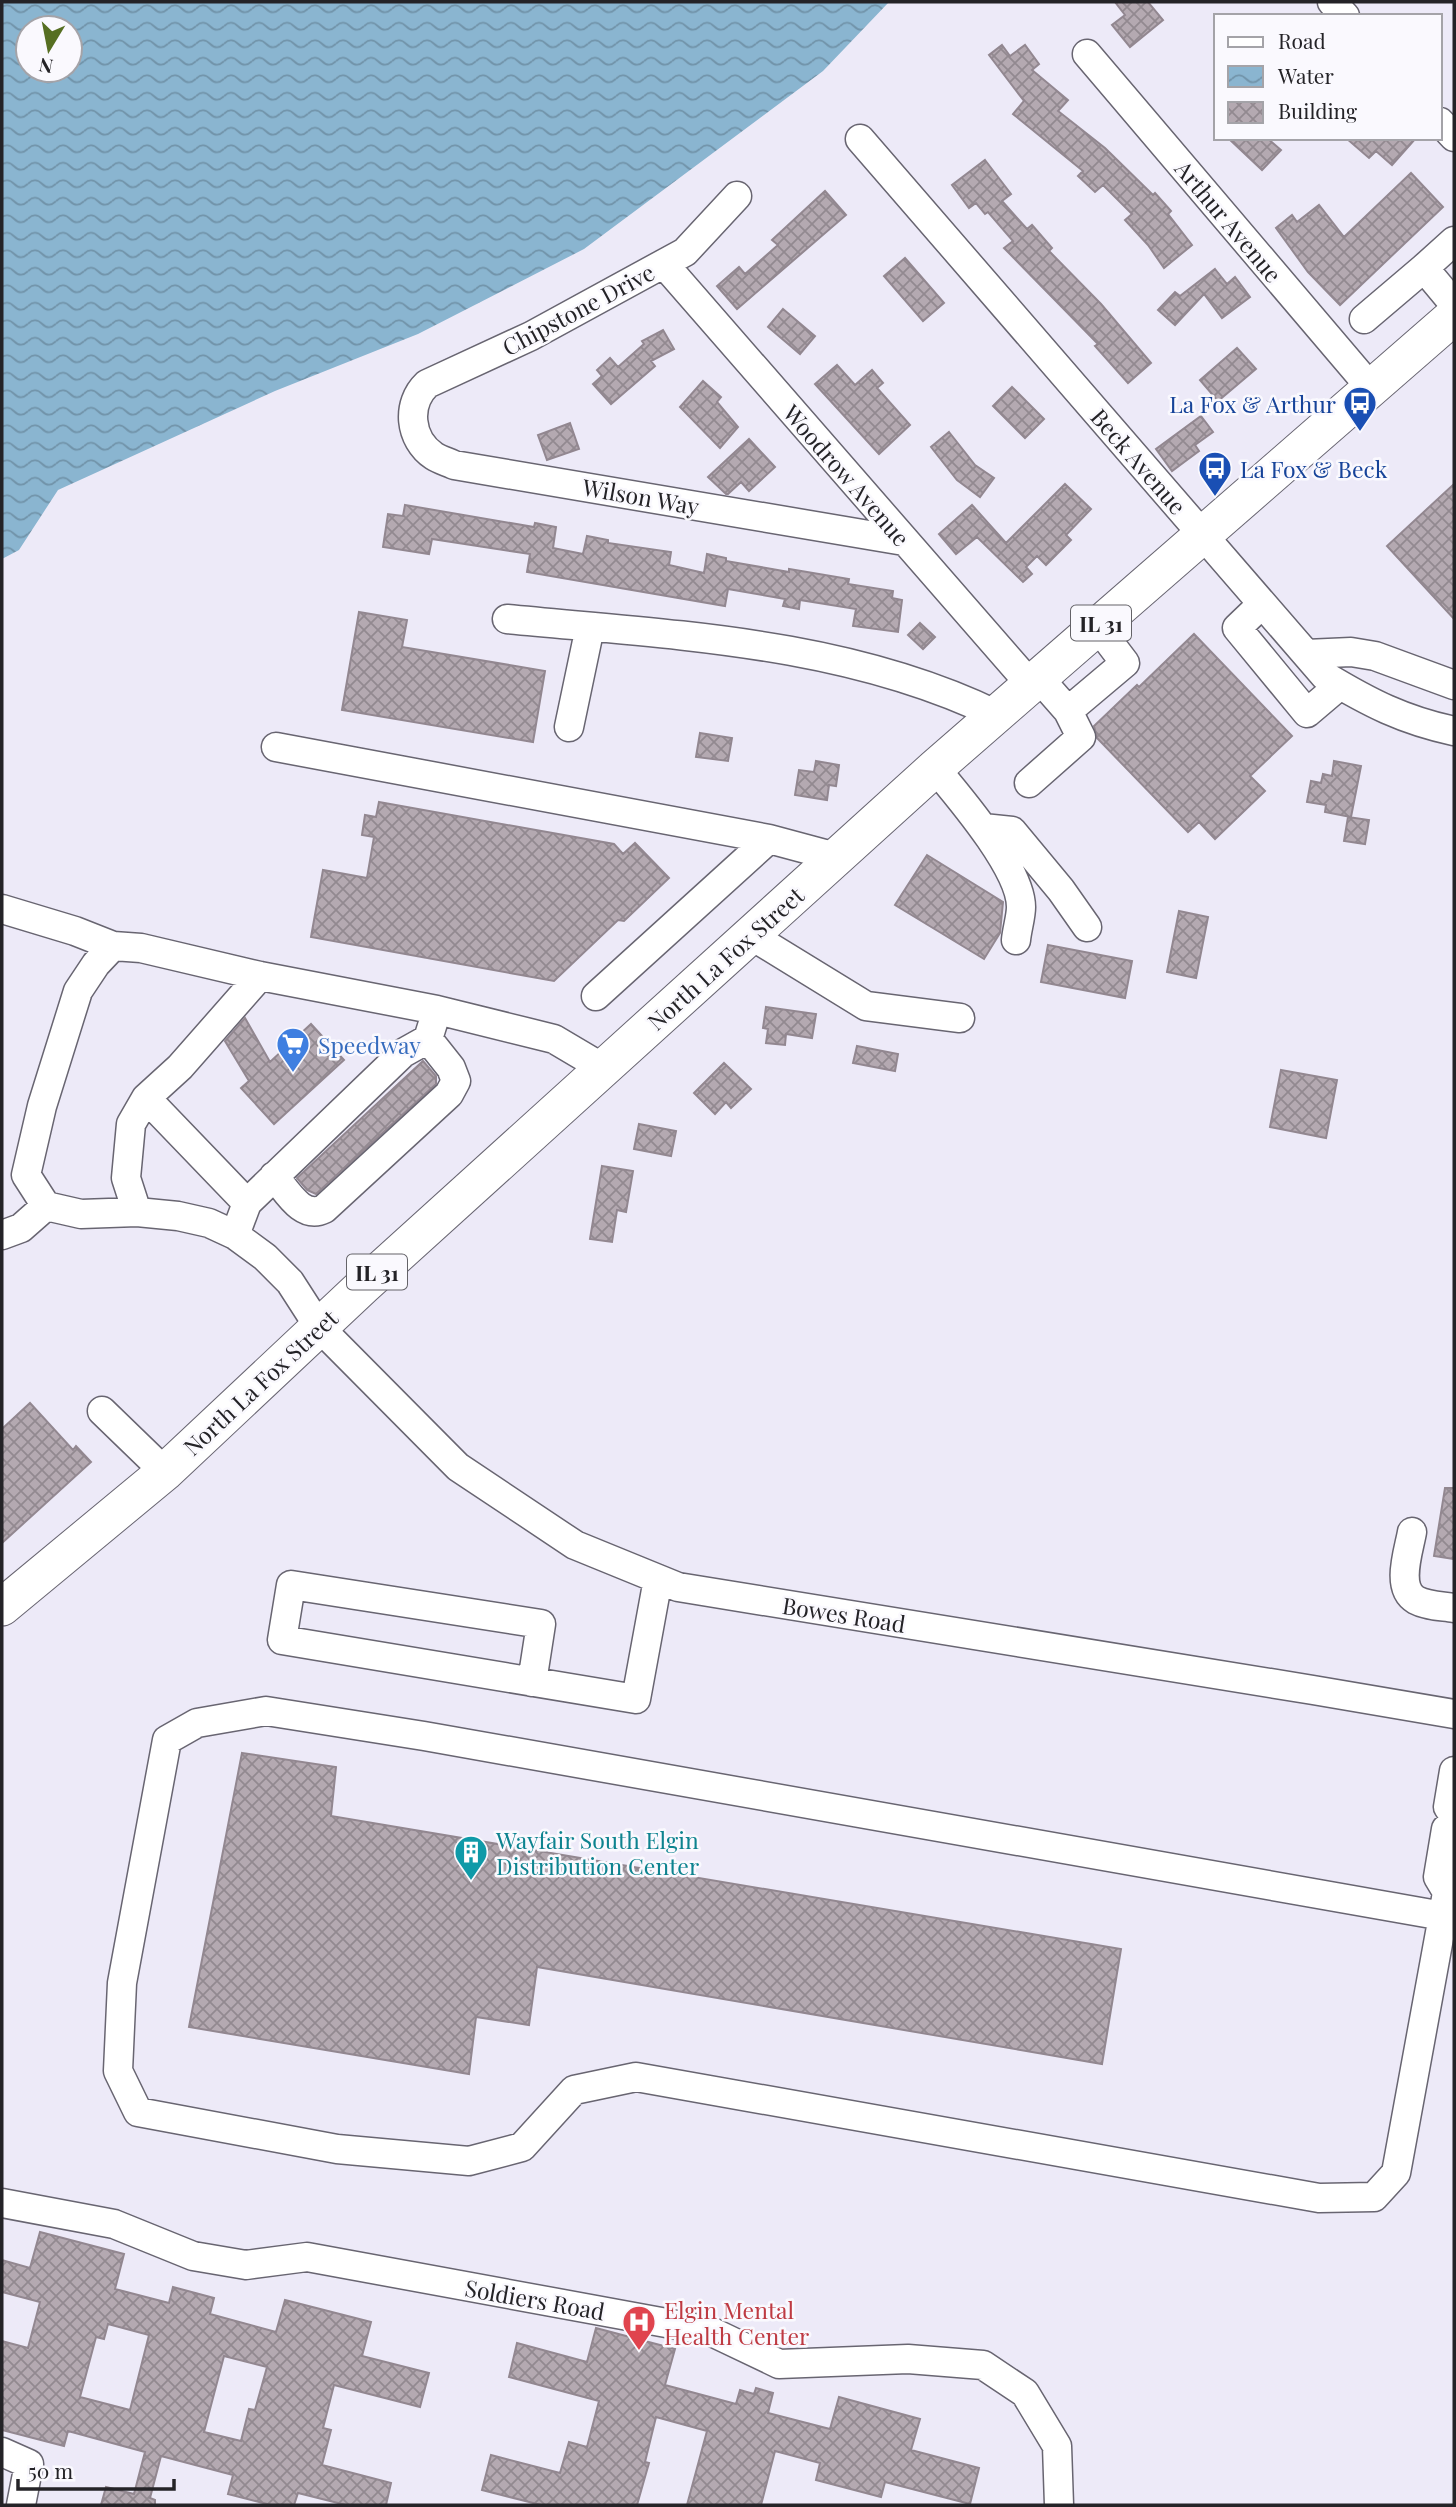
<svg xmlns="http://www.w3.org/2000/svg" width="1456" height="2507" font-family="'Playfair Display',serif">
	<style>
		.water { fill: url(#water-waves); fill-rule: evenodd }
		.building { fill: url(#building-cross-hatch); stroke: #928790; stroke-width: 2; fill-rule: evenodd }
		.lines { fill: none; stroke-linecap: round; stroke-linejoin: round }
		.minor-casing { stroke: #686571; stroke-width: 31 }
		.major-casing { stroke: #686571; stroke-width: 39 }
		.minor { stroke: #fff; stroke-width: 28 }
		.major { stroke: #fff; stroke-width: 37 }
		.labels { text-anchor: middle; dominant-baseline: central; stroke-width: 5; stroke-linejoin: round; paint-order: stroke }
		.shield { fill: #faf9fe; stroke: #646368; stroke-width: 2 }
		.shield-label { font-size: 21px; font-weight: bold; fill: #242327 }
		.street-label { font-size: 23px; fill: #242327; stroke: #faf9fe }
		.transit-label { font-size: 23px; fill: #164399; stroke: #faf9fe; text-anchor: end }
		.shop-label { font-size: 23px; fill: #366cbe; stroke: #faf9fe; text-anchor: start }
		.culture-label { font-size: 23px; fill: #0d838f; stroke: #faf9fe; text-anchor: start }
		.health-label { font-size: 23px; fill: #be3a42; stroke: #faf9fe; text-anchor: start }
	</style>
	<defs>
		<pattern id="water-waves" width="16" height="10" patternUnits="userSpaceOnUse" patternTransform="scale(1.75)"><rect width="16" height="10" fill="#8ab5d0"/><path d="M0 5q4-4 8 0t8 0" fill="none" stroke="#7193a9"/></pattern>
		<pattern id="building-cross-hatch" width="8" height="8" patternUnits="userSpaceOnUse" patternTransform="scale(1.75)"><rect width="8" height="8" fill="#b4a9b1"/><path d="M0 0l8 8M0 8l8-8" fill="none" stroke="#928990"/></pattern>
	</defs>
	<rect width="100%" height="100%" fill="#edeaf8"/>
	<path class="water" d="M 2,2 L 889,2 L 823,71 L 584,249 L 418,334 L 275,391 L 58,490 L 19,550 L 2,559 ZM 28,28 L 70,28 L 70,70 L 28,70 Z"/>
	<path class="building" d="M 1115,2 L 1148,2 L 1163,20 L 1130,47 L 1112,25 L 1125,15 Z
		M 1002,45 L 1010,56 L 1025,45 L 1039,64 L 1032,70 L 1068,100 L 1058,111 L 1105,148 L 1153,195 L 1155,193 L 1171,211 L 1168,214 L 1192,245 L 1164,268 L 1148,245 L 1125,220 L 1132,214 L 1103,185 L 1095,192 L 1078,176 L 1083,171 L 1013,114 L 1024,101 L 989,55 Z
		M 1228,138 L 1267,138 L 1281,150 L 1262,170 Z
		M 1346,138 L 1416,138 L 1392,165 L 1376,151 L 1369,158 Z
		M 985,160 L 1011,194 L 1002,201 L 1027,229 L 1032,225 L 1052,248 L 1049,251 L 1101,304 L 1151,363 L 1128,383 L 1095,346 L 1098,344 L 1004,248 L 1013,241 L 988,212 L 985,214 L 976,203 L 969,208 L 952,185 Z
		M 1411,173 L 1443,207 L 1340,305 L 1308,272 L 1276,228 L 1292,215 L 1297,222 L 1319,205 L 1344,237 Z
		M 825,191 L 846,215 L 737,309 L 717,286 L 739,267 L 745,274 L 778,245 L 772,240 Z
		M 905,258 L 944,303 L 923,321 L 884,276 Z
		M 1215,269 L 1227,284 L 1235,277 L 1250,297 L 1222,318 L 1204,294 L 1175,325 L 1158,310 L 1175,292 L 1180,296 Z
		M 783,309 L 815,336 L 800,354 L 768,327 Z
		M 663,330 L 674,349 L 651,361 L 655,366 L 611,404 L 593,384 L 602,376 L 597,370 L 610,358 L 618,367 L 644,344 L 642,341 Z
		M 1237,348 L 1256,369 L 1218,401 L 1200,380 Z
		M 837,365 L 855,385 L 872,370 L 883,383 L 877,388 L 910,425 L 879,454 L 815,384 Z
		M 703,381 L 721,397 L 717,402 L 738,427 L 720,448 L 680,407 Z
		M 1012,387 L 1044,419 L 1025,438 L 993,406 Z
		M 1201,416 L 1213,432 L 1195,445 L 1199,451 L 1172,471 L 1156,449 Z
		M 570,423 L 579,449 L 547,460 L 538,435 Z
		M 949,432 L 975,465 L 994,478 L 980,497 L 957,480 L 931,447 Z
		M 749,439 L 775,467 L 749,491 L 741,482 L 728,494 L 726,494 L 708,477 Z
		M 1065,484 L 1091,509 L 1066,535 L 1071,540 L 1046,565 L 1037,556 L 1026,567 L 1032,574 L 1023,582 L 977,537 L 956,554 L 939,534 L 972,505 L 1006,543 Z
		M 1454,484 L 1454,619 L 1387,546 Z
		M 405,505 L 534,527 L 535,523 L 556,527 L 553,548 L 583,554 L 587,536 L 608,540 L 608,543 L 671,552 L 669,565 L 704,573 L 707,554 L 726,558 L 726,561 L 789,572 L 789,569 L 849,579 L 848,584 L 893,591 L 892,598 L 902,600 L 898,632 L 853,626 L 856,609 L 800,600 L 799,609 L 783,606 L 785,599 L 728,589 L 725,606 L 527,572 L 530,554 L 432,539 L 429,554 L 383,547 L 388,514 L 403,516 Z
		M 359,612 L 407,620 L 402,647 L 545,671 L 533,742 L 342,710 Z
		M 920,623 L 935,637 L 923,649 L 908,635 Z
		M 1194,634 L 1292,736 L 1250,776 L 1265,791 L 1215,839 L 1199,822 L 1188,832 L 1097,738 L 1094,726 L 1137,685 L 1139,687 Z
		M 700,733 L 732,738 L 728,761 L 696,757 Z
		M 816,761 L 839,765 L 836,786 L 829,785 L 827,800 L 795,795 L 799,770 L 814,772 Z
		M 1334,761 L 1361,766 L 1351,817 L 1325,812 L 1326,805 L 1307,802 L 1311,781 L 1321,783 L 1323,774 L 1332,776 Z
		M 379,802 L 614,844 L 623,854 L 635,843 L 669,878 L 624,921 L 618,920 L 554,981 L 311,937 L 323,870 L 367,878 L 374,837 L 362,835 L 365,815 L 376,817 Z
		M 1348,817 L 1369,820 L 1365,844 L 1344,841 Z
		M 927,855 L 1003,902 L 1000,933 L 984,959 L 895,905 Z
		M 1179,911 L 1208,917 L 1196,978 L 1167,972 Z
		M 1048,945 L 1132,961 L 1125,998 L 1041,982 Z
		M 766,1007 L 816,1014 L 812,1038 L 786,1034 L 785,1045 L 766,1043 L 768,1029 L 763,1028 Z
		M 245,1018 L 270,1062 L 311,1024 L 344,1060 L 274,1124 L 241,1088 L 249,1081 L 225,1041 Z
		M 857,1046 L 898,1054 L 895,1071 L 853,1063 Z
		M 423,1061 L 436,1076 L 436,1084 L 316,1194 L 307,1190 L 297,1178 Z
		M 724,1063 L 751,1089 L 731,1108 L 726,1102 L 715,1114 L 694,1093 Z
		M 1281,1070 L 1337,1080 L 1326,1138 L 1270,1127 Z
		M 639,1124 L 676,1131 L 671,1156 L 634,1149 Z
		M 602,1166 L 633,1171 L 626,1212 L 617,1210 L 612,1242 L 590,1239 Z
		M 30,1403 L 73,1450 L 76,1446 L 91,1462 L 2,1543 L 2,1429 Z
		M 1445,1488 L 1454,1488 L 1454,1559 L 1434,1556 Z
		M 242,1753 L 336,1767 L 331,1816 L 1121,1949 L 1102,2064 L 537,1967 L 529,2025 L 476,2017 L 469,2074 L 189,2027 Z
		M 40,2232 L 124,2254 L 115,2289 L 169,2303 L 173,2287 L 214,2298 L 210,2314 L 276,2332 L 285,2300 L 371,2322 L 362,2356 L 429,2373 L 420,2407 L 334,2385 L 323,2428 L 331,2430 L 322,2465 L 391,2483 L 386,2505 L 346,2505 L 298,2493 L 294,2505 L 271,2505 L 228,2494 L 233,2475 L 161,2456 L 150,2498 L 155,2500 L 155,2505 L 101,2505 L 106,2487 L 134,2494 L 145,2452 L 68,2431 L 64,2446 L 2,2430 L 2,2341 L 28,2348 L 40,2302 L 2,2292 L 2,2260 L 30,2268 ZM 108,2324 L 149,2335 L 130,2410 L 80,2397 L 96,2337 L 104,2339 ZM 224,2356 L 267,2367 L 255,2410 L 249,2409 L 241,2441 L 204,2432 Z
		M 596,2328 L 675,2349 L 665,2385 L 736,2404 L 740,2390 L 754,2394 L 756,2388 L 773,2393 L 768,2413 L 830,2429 L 839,2397 L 920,2419 L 911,2450 L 979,2468 L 970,2504 L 885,2482 L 881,2497 L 816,2480 L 820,2463 L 775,2451 L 761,2505 L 687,2505 L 707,2431 L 656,2417 L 645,2462 L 649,2463 L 637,2505 L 541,2505 L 482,2490 L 491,2455 L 560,2473 L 569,2442 L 587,2447 L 599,2401 L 509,2377 L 517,2343 L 587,2362 Z"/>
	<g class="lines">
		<defs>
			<path id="minor" d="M 1332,2 L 1345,16
				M 1087,54 L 1371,388
				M 1440,122 L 1454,137
				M 860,139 L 1325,676 C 1370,703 1403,720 1454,731
				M 737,196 L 685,252 L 531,336 L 427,384 C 406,404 409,439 434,456 C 440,460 448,462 454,465 L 904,541
				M 664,264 L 1031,685
				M 1424,268 L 1454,241
				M 1364,319 L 1424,268 L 1454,304
				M 1262,604 L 1237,628 L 1307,713 L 1340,685
				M 507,619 C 671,635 845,641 997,715
				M 1306,654 L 1351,652 L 1375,656 L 1454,685
				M 1068,711 L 1125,663 L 1097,626
				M 569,727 L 590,627
				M 276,747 L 769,839 L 836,857
				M 935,768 C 960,798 1021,869 1021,907 C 1021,917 1017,929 1016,940
				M 1029,783 L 1081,737 L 1068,711 L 1039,678
				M 983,828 L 1012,831 L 1061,890 L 1087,927
				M 2,909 L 75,931 L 113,946
				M 752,936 L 866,1006 L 960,1018
				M 596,996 L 769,839
				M 603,1068 L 554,1039 L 437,1010 L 260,976 L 141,948 L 113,946 L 96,964 L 78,991 L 42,1106 L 26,1175 L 46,1206 L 81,1214 L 137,1212 L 178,1216 L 209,1223 L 235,1235 L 265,1257 L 290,1282 L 319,1327 L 458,1467 L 575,1545 L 678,1587 L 1313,1690 L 1454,1714
				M 146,1098 L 247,1203
				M 274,1176 C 287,1191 302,1220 324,1209 L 449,1094 L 456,1081 L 451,1068 L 428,1039
				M 137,1212 L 126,1178 L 131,1124 L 146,1098 L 180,1067 L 260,976
				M 2,1235 L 21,1228 L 46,1206
				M 235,1235 L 247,1203 L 403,1053 L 428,1039 L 437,1010
				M 102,1411 L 165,1472
				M 1412,1532 C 1409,1550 1395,1588 1416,1600 C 1427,1606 1442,1606 1454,1608
				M 532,1682 L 541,1624 L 291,1585 L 282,1640 L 636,1699 L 658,1579
				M 1454,1771 L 1448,1807 L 1454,1816
				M 1454,1824 L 1446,1829 L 1438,1877 L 1447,1892 L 1454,1887
				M 1443,1916 L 1396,2173 L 1374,2197 L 1319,2198 L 636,2077 L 574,2090 L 522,2147 L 469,2161 L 337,2149 L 138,2112 L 118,2071 L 122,1983 L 167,1740 L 197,1723 L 266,1711 L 424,1736 L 1443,1916 L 1447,1892
				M 2,2203 L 114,2224 L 193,2256 L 246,2265 L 307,2257 L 710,2331 L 779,2364 L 908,2359 L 983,2365 L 1025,2393 L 1057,2446 L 1059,2505
				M 2,2452 L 29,2464 L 21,2505"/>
			<path id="major" d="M 2,1607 L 165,1472 L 363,1286 L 935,768 L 1454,316"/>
		</defs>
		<use href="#minor" class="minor-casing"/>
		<use href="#major" class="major-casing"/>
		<use href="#minor" class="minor"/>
		<use href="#major" class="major"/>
	</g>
	<defs>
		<symbol id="bus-pin" viewBox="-11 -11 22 30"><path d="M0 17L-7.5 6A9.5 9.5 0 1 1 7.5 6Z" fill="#1a4fb4" stroke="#faf9fe"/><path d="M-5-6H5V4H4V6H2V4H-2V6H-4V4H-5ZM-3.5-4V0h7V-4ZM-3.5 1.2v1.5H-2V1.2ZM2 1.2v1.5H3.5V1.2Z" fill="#fff"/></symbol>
		<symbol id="supermarket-pin" viewBox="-11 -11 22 30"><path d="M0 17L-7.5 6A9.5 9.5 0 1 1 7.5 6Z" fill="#3f7fe0" stroke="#faf9fe"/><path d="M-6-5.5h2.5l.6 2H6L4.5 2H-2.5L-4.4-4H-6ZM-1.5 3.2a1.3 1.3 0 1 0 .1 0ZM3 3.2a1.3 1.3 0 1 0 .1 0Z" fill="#fff"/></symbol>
		<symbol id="building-pin" viewBox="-11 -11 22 30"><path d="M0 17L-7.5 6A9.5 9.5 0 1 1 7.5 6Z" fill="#0f9aa8" stroke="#faf9fe"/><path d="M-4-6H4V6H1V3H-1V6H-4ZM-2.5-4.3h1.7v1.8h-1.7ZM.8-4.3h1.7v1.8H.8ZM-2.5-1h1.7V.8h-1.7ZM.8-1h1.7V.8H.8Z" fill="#fff"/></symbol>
		<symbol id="hospital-pin" viewBox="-11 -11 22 30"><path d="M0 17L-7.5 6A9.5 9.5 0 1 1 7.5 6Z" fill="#e0444e" stroke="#faf9fe"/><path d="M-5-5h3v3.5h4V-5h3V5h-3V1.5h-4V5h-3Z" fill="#fff"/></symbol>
	</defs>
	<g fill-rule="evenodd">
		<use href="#bus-pin" x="1341" y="384" width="38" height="52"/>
		<use href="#bus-pin" x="1196" y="449" width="38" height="52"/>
		<use href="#supermarket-pin" x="274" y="1025" width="38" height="52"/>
		<use href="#building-pin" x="452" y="1833" width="38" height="52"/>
		<use href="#hospital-pin" x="620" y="2303" width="38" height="52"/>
	</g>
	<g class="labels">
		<g class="shield">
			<rect x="1071" y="605.5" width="60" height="35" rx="5"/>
			<rect x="347" y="1254.5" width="60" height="35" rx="5"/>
		</g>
		<g class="shield-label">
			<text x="1101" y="623">IL 31</text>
			<text x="377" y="1272">IL 31</text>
		</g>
		<g class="street-label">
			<text transform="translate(1229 221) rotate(50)">Arthur Avenue</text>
			<text transform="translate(578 309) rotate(-28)">Chipstone Drive</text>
			<text transform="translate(1139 461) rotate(49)">Beck Avenue</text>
			<text transform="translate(847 475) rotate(49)">Woodrow Avenue</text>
			<text transform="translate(641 496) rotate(10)">Wilson Way</text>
			<text transform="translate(725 958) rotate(-42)">North La Fox Street</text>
			<text transform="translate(260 1382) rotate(-43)">North La Fox Street</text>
			<text transform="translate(844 1614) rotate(9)">Bowes Road</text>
			<text transform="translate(535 2299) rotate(10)">Soldiers Road</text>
		</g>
		<g class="transit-label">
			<text x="1336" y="403">La Fox &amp; Arthur</text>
			<text x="1240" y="468" text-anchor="start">La Fox &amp; Beck</text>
		</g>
		<g class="shop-label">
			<text x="318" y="1044">Speedway</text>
		</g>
		<g class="culture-label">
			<text x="496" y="1839">Wayfair South Elgin<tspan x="496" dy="26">Distribution Center</tspan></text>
		</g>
		<g class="health-label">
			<text x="664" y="2309">Elgin Mental<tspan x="664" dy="26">Health Center</tspan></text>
		</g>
	</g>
	<rect width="1456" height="2507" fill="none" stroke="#242327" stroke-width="7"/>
	<rect x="1214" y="14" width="228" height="126" fill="#faf9fe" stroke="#a4a3a8" stroke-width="2"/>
	<rect x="1228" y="37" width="35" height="10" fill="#ffffff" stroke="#a4a3a8" stroke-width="2"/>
	<text x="1278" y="49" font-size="21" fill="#242327">Road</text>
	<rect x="1228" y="66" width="35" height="21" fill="url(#water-waves)" stroke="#a4a3a8" stroke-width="2"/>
	<text x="1278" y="84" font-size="21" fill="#242327">Water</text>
	<rect x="1228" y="102" width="35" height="21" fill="url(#building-cross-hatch)" stroke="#a4a3a8" stroke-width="2"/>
	<text x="1278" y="119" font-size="21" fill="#242327">Building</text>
	<g transform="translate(49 49) rotate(190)"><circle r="33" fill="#faf9fe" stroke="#a4a3a8" stroke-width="2"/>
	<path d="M0-5L12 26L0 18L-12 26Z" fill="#566f22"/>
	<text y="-10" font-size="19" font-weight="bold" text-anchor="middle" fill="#242327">N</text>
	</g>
	<path d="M18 2479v10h156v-10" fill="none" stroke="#242327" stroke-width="3.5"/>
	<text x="28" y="2479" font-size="21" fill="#242327" stroke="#faf9fe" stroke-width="5" paint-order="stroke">50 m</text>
</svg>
